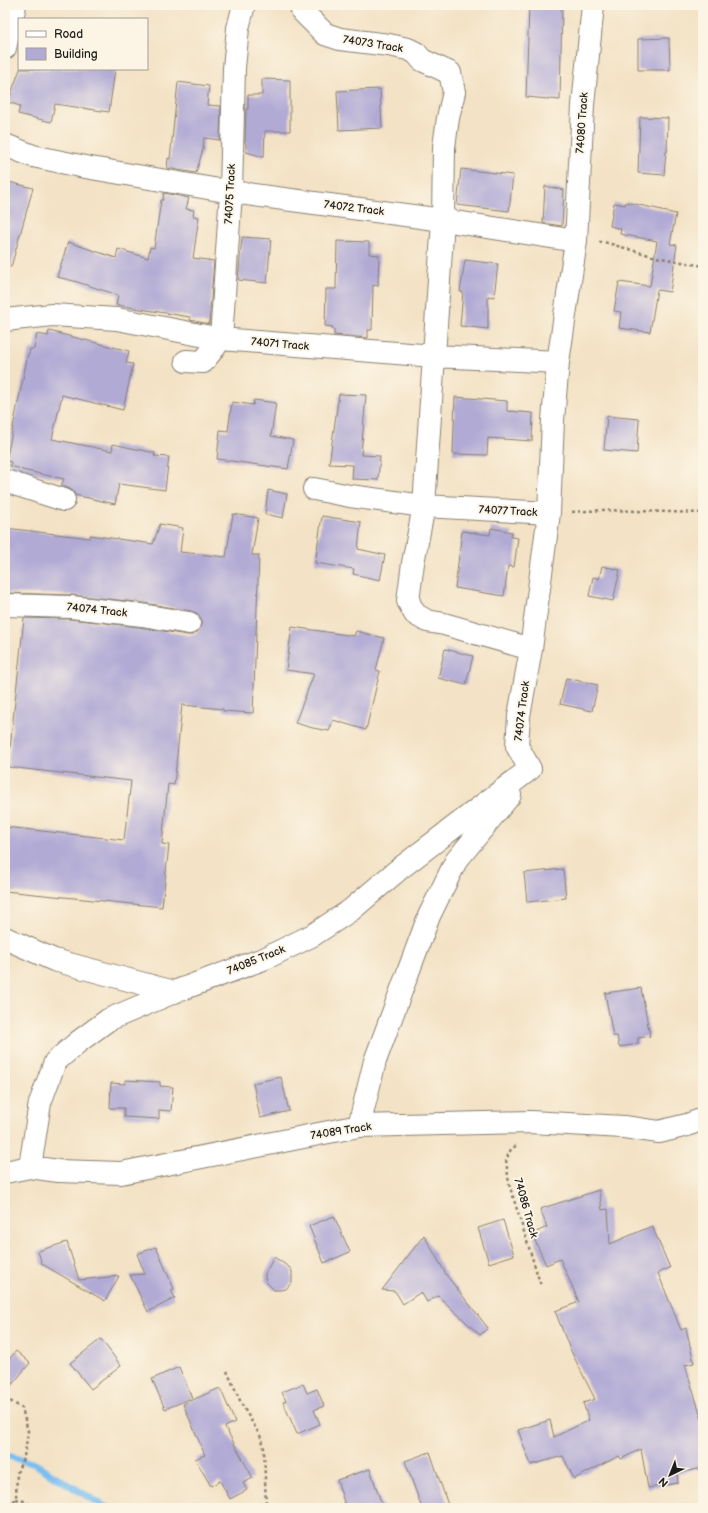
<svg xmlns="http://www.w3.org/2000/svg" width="708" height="1513" font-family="'Balsamiq Sans',sans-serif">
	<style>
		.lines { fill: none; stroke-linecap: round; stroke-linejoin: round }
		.stream { stroke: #79bff0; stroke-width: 7 }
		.building { fill: #b1aad5 }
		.minor-casing { stroke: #887f70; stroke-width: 24 }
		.path { stroke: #887f70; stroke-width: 2.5; stroke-dasharray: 3 3; stroke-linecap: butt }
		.minor { stroke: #fff; stroke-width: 22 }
		.labels { text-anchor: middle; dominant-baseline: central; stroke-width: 4; stroke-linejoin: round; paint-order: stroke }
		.street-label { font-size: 11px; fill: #1c1c1c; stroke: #fcf5e5 }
	</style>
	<rect width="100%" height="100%" fill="#fcf5e5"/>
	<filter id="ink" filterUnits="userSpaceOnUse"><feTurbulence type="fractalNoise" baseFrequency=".025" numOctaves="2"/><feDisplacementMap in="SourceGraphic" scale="8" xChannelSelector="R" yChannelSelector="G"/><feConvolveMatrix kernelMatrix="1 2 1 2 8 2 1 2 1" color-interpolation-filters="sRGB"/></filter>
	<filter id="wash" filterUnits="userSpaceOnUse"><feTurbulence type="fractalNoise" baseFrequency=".012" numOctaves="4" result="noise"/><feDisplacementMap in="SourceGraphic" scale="16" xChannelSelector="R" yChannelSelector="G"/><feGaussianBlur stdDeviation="0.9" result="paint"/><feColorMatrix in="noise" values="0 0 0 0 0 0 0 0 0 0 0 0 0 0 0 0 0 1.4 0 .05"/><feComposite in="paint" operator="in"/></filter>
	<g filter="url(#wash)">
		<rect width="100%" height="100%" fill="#f3e2c5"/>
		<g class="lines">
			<path class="stream" d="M 5,1455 L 35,1464 L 107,1508"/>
		</g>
		<g id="blocks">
			<path class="building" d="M 529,5 L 562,5 L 560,100 L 526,97 Z
				M 669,38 L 670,70 L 638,70 L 638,39 Z
				M 20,69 L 115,69 L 109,112 L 55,104 L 51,122 L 18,114 L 20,106 L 8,102 Z
				M 262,79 L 290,80 L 290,131 L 265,131 L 264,157 L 246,152 L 246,144 L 245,143 L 246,109 L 248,109 L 248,95 L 262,95 Z
				M 178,82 L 209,86 L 207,105 L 221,106 L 220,140 L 204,138 L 203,149 L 196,173 L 167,168 L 168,158 L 170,159 Z
				M 380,89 L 382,128 L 339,130 L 337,91 Z
				M 640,117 L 668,118 L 667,152 L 666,152 L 664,175 L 638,173 Z
				M 461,169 L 513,175 L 509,211 L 457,205 Z
				M 5,181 L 33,188 L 11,267 L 5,266 Z
				M 545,186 L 564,190 L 562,226 L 543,223 Z
				M 164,193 L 189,198 L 186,209 L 194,210 L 193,216 L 199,217 L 193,258 L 214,261 L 209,324 L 190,320 L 190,317 L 116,305 L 118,295 L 74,281 L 57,277 L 68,242 L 116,258 L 118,249 L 148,258 L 150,247 L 154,248 L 161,200 L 163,200 Z
				M 626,202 L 662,210 L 662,211 L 676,214 L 670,244 L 677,245 L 670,292 L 657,290 L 650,332 L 619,328 L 621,312 L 614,311 L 619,282 L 650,286 L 657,241 L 620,234 L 621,229 L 610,226 L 614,203 L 625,205 Z
				M 242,237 L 271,239 L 267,283 L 238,280 Z
				M 337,241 L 369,242 L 369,254 L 379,255 L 378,286 L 373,285 L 372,330 L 368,330 L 368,338 L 334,335 L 334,329 L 332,329 L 333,327 L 325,326 L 326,289 L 336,289 Z
				M 465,260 L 498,264 L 494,297 L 488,296 L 488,329 L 460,326 L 463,292 L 460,292 Z
				M 49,331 L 129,351 L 126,363 L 133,364 L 123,410 L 62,395 L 52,439 L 112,451 L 113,444 L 155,453 L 154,456 L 169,457 L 165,490 L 119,484 L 115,504 L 75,495 L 73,491 L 68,488 L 61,486 L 64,479 L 22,470 L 22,469 L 10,466 L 11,462 L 6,461 L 28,354 L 29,354 L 30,349 L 34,349 L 37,334 L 48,336 Z
				M 339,394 L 366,395 L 361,455 L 380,456 L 378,480 L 352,479 L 353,465 L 329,464 Z
				M 455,397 L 507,401 L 507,411 L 533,413 L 532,441 L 488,438 L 487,455 L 453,454 Z
				M 254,400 L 276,403 L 271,436 L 293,440 L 288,469 L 217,459 L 220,430 L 228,431 L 232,402 L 253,405 Z
				M 607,416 L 639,419 L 637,453 L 604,450 Z
				M 268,490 L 287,494 L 283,518 L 265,514 Z
				M 233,514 L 258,518 L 252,555 L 259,555 L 253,713 L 223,711 L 223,709 L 182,705 L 174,785 L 168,784 L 162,844 L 169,845 L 162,907 L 5,891 L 5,827 L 124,840 L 131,781 L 8,767 L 24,618 L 70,619 L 140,627 L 187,635 L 194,635 L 198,631 L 201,625 L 201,618 L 197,613 L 191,611 L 144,603 L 72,595 L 5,593 L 5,528 L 90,538 L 90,535 L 153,544 L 160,524 L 183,528 L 180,552 L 226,557 Z
				M 322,516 L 361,522 L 358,549 L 385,555 L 380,580 L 353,574 L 354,569 L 315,563 Z
				M 491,528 L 512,532 L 511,537 L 518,538 L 514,567 L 508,566 L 504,596 L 455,588 L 462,531 L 490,535 Z
				M 602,566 L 620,570 L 613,601 L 589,596 L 593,577 L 599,579 Z
				M 292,627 L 354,636 L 356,631 L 384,638 L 376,670 L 380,671 L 366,730 L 333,720 L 329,731 L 313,728 L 295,723 L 314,674 L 286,670 Z
				M 445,649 L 473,656 L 466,685 L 438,678 Z
				M 566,678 L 598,685 L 592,711 L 560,704 Z
				M 563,869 L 566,898 L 527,902 L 524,873 Z
				M 641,988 L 650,1036 L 638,1038 L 638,1044 L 619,1047 L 617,1036 L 613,1036 L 605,993 Z
				M 281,1077 L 289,1111 L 260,1118 L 253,1083 Z
				M 125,1080 L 160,1082 L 160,1086 L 173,1087 L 171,1111 L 159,1110 L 159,1119 L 124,1117 L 124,1108 L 110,1108 L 111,1083 L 125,1084 Z
				M 599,1190 L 602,1210 L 608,1209 L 610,1244 L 652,1226 L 670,1268 L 658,1273 L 681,1330 L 686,1328 L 694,1363 L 685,1365 L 703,1423 L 703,1468 L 677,1473 L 678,1483 L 648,1488 L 641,1449 L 621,1459 L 619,1456 L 574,1479 L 563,1456 L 531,1465 L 518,1430 L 550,1420 L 554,1437 L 589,1420 L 583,1403 L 595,1399 L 569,1347 L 555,1311 L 579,1302 L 560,1259 L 546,1265 L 532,1234 L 547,1227 L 540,1209 Z
				M 334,1216 L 350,1252 L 324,1263 L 309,1226 Z
				M 503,1220 L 514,1255 L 489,1263 L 478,1228 Z
				M 424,1235 L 447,1276 L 488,1328 L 480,1335 L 438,1296 L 427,1302 L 421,1292 L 403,1304 L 395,1291 L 382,1290 Z
				M 67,1242 L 79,1280 L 119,1276 L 105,1301 L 42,1264 L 38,1251 Z
				M 156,1247 L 174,1289 L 171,1290 L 175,1298 L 148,1312 L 130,1275 L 145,1274 L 137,1254 Z
				M 274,1257 L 289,1267 L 292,1271 L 292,1282 L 286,1289 L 280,1290 L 274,1290 L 267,1283 L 265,1278 L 265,1274 Z
				M 101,1339 L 121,1366 L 91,1389 L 70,1363 Z
				M 16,1351 L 30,1363 L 5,1393 L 5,1364 Z
				M 179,1367 L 192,1398 L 165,1409 L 152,1379 Z
				M 303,1384 L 307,1393 L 317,1389 L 324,1406 L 314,1410 L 320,1424 L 297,1434 L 283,1402 L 286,1401 L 282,1392 Z
				M 220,1388 L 235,1422 L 225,1427 L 253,1478 L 243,1483 L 247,1490 L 230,1499 L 220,1481 L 211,1486 L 195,1459 L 205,1455 L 183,1404 Z
				M 430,1452 L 449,1508 L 422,1508 L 405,1461 Z
				M 370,1469 L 383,1508 L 346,1508 L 337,1480 Z"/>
		</g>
	</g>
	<g filter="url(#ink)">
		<use href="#blocks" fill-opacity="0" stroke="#887f70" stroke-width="1"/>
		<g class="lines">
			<defs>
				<path id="minor" d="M 301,5 L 302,11 L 325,34 L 340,39 L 389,45 L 408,49 L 416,53 L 422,60 L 450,73 L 454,92 L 448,118 L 444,147 L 443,220 L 424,506 L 413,563 L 408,601 L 415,614 L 427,621 L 444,624 L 531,649
					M 5,48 L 15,5
					M 5,145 L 33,156 L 85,167 L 231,192 L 443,220 L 576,241
					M 5,320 L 52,315 L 117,319 L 221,339 L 434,356 L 558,362
					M 186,361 L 203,362 L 221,339 L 231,192 L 234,68 L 238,28 L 244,5
					M 5,481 L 64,500
					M 314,489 L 350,496 L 424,506 L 549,513
					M 5,605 L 71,607 L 142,615 L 189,623
					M 530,769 L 517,746 L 519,716 L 531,649 L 549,513 L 553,420 L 558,362 L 576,241 L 583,105 L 593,5
					M 5,938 L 54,960 L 174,992
					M 359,1126 L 375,1061 L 429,916 L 456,861 L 510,795
					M 30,1167 L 40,1103 L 55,1062 L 78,1042 L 108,1020 L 174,992 L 266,958 L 313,935 L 351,910 L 398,870 L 530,769
					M 5,1172 L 30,1167 L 58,1171 L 121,1173 L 359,1126 L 530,1122 L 624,1127 L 659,1132 L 687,1125 L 703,1119"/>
			</defs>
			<use href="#minor" class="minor-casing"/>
			<path class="path" d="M 599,242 L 604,242 L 656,257 L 703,266
				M 572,512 L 603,510 L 703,513
				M 516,1146 L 511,1149 L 506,1160 L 509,1184 L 541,1286
				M 227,1371 L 242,1405 L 262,1439 L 264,1449 L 266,1508
				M 5,1398 L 22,1408 L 28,1431 L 25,1453 L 17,1473 L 16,1499 L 5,1508
				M 16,1499 L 24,1501 L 36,1508"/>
			<use href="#minor" class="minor"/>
		</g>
	</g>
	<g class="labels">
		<g class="street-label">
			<text transform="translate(373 44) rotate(9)">74073 Track</text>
			<text transform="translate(582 123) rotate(-86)">74080 Track</text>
			<text transform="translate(230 194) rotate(-87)">74075 Track</text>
			<text transform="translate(354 208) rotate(7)">74072 Track</text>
			<text transform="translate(280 344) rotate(5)">74071 Track</text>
			<text transform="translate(508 511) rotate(3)">74077 Track</text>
			<text transform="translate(97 610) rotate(6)">74074 Track</text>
			<text transform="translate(522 711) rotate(-83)">74074 Track</text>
			<text transform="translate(256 960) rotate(-22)">74085 Track</text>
			<text transform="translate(341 1131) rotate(-9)">74089 Track</text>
			<text transform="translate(526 1208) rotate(74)">74086 Track</text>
		</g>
	</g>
	<rect width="708" height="1513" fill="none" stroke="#fcf5e5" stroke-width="20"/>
	<rect x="18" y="18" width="130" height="52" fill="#fcf5e5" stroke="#a29e95"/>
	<rect x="26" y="31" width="20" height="6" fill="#ffffff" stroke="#a29e95"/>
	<text x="54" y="38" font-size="12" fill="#1c1c1c">Road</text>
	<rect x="26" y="48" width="20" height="12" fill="#b1aad5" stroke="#a29e95"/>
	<text x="54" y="58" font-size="12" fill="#1c1c1c">Building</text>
	<g transform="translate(670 1475) rotate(223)" stroke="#fcf5e5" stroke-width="3" paint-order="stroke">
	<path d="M0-3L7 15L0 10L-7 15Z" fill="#1c1c1c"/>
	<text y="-6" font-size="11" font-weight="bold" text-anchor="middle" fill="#1c1c1c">N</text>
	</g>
</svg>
